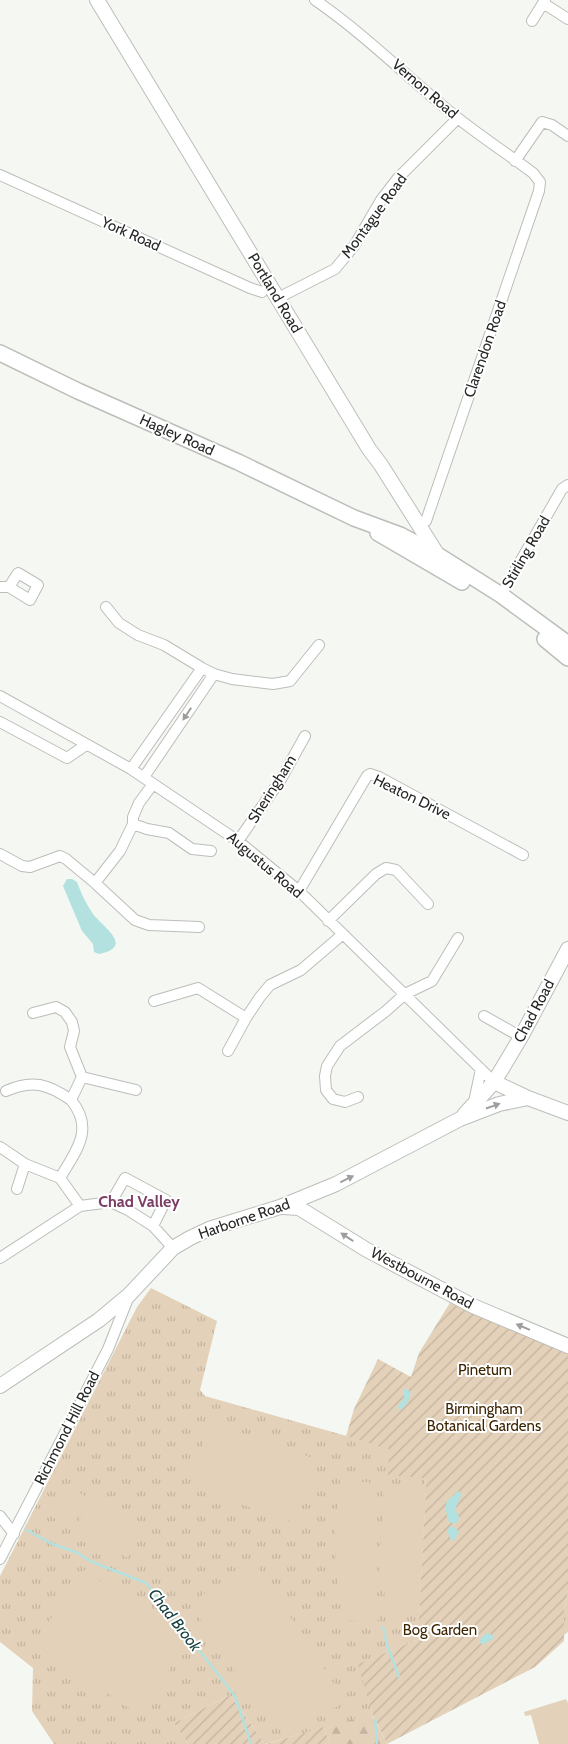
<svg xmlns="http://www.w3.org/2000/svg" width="568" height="1744" font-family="Cabin,sans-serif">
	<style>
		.forest { fill: url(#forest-firs) }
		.park { fill: url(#park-tufts) }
		.garden { fill: url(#garden-furrows) }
		.pitch { fill: #e4d1b9 }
		.water { fill: #b3e1df }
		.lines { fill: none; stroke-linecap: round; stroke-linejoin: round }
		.stream { stroke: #b3e1df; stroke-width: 2.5 }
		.minor-casing { stroke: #bbbeb9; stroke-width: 12 }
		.major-casing { stroke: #bbbeb9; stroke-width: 16 }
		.highway-casing { stroke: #bbbeb9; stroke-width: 18 }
		.minor { stroke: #fff; stroke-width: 10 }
		.major { stroke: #fff; stroke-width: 14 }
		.highway { stroke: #fff; stroke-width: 15 }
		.oneway { fill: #9d9e9d }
		.labels { text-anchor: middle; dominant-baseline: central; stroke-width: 4; stroke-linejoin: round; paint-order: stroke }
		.street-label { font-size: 15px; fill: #262826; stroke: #fff }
		.park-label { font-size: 15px; fill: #3c2400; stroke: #fff }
		.neighbourhood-label { font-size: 16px; font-weight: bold; fill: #7d3e65; stroke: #fff }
		.water-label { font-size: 16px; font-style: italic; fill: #164140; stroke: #fff }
	</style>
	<defs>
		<pattern id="forest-firs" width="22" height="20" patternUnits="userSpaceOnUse" patternTransform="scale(1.25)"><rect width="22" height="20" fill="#e4d1b9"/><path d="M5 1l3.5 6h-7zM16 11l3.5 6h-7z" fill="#c3b39f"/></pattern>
		<pattern id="park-tufts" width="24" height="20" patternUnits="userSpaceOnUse" patternTransform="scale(1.25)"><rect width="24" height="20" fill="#e4d1b9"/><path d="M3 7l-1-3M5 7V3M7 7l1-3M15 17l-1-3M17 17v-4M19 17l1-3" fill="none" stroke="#c3b39f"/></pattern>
		<pattern id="garden-furrows" width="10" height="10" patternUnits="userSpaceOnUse" patternTransform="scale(1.25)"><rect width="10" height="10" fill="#e4d1b9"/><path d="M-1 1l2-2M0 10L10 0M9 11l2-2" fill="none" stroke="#c3b39f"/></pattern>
	</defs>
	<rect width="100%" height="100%" fill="#f5f8f2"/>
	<path class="forest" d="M 371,1713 L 387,1744 L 330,1744 L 324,1727 Z"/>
	<path class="park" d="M 151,1288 L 217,1321 L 200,1390 L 205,1396 L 389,1448 L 425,1478 L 426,1487 L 419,1615 L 419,1639 L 359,1664 L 372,1714 L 265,1744 L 230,1695 L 174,1723 L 188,1744 L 54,1744 L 32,1711 L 33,1668 L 0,1642 L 0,1576 L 137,1307 Z
		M 568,1593 L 568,1632 L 564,1635 L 564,1609 Z"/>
	<path class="garden" d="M 451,1301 L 568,1352 L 568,1593 L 564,1609 L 564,1641 L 535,1667 L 387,1744 L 372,1714 L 358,1664 L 419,1639 L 419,1615 L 426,1487 L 425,1478 L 388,1475 L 389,1449 L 346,1436 L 354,1409 L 378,1359 L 411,1377 L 419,1353 Z
		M 230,1695 L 265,1744 L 188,1744 L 174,1723 Z
		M 324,1727 L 330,1744 L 266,1744 Z"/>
	<path class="pitch" d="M 211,1422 L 318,1460 L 296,1523 L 189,1486 Z
		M 340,1480 L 376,1483 L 374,1574 L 379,1620 L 343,1621 L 336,1573 L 335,1527 Z
		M 63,1484 L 87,1497 L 70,1527 L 47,1514 Z
		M 384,1485 L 426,1487 L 419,1615 L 383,1613 L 386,1574 L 379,1573 Z
		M 91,1497 L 145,1525 L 128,1558 L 74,1530 Z
		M 254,1562 L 346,1702 L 286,1732 L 267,1699 L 257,1706 L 190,1603 Z
		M 84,1570 L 188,1642 L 139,1715 L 34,1643 Z
		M 566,1699 L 568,1703 L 568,1744 L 539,1744 L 531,1715 L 525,1716 L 524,1712 Z"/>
	<path class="water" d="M 67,879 L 72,879 L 77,882 C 81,893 86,904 93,914 C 103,927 135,947 99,954 L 94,952 L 93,944 L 82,931 L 63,886 Z
		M 404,1389 L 407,1389 L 411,1393 L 407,1404 L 399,1411 L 398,1406 L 404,1398 Z
		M 458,1491 L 462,1494 L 455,1509 L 459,1517 L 458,1523 L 449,1523 C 448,1515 442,1506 449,1499 C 453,1496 455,1495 458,1491 Z
		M 450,1526 L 452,1526 L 459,1531 L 454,1541 L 451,1540 L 447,1531 Z
		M 486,1633 L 493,1635 L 493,1639 L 482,1645 L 479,1640 Z"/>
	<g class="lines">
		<path class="stream" d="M 27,1530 L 50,1543 L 78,1553 L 90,1561 L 146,1583 L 235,1696 L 251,1744
			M 383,1627 L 387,1645 L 399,1677
			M 375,1720 L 377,1744"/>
		<defs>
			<path id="minor" d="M 315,0 C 366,35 410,80 459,119 C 483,138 509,155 533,173 L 540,182 L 539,191 L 426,521
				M 543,3 L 568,19
				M 532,21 L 545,0
				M 515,161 L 542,122 L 552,125 L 568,136
				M 0,175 L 250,288 L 262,292
				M 278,298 L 335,269 L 354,246 L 381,200 L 398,178 L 458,118
				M 0,587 L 9,587 L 30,600 L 38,585 L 18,573 L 9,587
				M 501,595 L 562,489 L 568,485
				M 106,607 L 119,623 L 138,635 L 164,645 L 202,668 L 214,674 L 232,679 L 273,684 L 290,681 L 319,645
				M 0,696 L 131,769 L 238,841 L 299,891 L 494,1082
				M 0,722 L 67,758 L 86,745
				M 131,769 L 202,668
				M 144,777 L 214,674
				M 133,824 L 147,829 L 169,833 L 192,849 L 211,851
				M 238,841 L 281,779 L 305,736
				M 0,854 L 22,866 L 30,867 L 60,856 L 66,859 L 95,883 L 135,920 L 149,925 L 199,927
				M 95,883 L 120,851 L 133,824 L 133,817 L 139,803 L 153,784
				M 299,891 L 367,776 L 370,774 L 379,777 L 523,855
				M 328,921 L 376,874 L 386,868 L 396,870 L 428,904
				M 154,1001 L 198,988 L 246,1018 L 260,997 L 270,985 L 301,970 L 343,934
				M 33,1013 L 56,1007 L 65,1012 L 72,1022 L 74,1031 L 70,1047 L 82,1077
				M 484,1016 L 521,1037
				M 228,1051 L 246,1018
				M 6,1091 C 32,1079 48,1084 71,1100 L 82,1077 L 136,1090
				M 358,1097 L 345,1102 L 333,1099 L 326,1090 L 325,1076 L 327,1066 L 340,1046 L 386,1011 L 405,994 L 432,981 L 458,938
				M 474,1102 L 481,1069
				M 0,1147 L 25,1164 L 60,1178 L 80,1206
				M 60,1178 C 76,1151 95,1129 71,1100
				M 17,1189 L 25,1164
				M 111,1202 L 125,1178 L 166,1200 L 153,1226
				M 0,1258 L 80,1206 L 111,1202 L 128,1210 L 153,1226 L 173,1248
				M 0,1516 L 14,1534
				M 0,1559 L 108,1349 L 129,1296"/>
			<path id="major" d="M 97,0 L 369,449 L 381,465 L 439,557
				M 494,1082 L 528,1098 L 568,1113
				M 464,1115 L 494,1082 L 521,1037 L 568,949
				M 283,1207 L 299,1208 L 367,1250 L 473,1306 L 568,1346
				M 0,1386 L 99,1320 L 129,1295 L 173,1248 L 190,1238 L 209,1229 L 280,1207 L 336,1184 L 460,1119 L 499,1104 L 528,1098"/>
			<path id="highway" d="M 0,353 L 78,391 L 238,462 L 354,518 L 400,535 L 436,554 L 501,595 L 568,644
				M 378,533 L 462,582
				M 545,639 L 568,658"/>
		</defs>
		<use href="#minor" class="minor-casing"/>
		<use href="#major" class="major-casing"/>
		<use href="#highway" class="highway-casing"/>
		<use href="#minor" class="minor"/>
		<use href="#major" class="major"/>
		<use href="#highway" class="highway"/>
	</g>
	<defs><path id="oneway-solid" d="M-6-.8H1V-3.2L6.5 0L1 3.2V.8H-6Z" transform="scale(1.25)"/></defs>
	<g class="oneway">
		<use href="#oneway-solid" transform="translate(187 714) rotate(124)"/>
		<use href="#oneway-solid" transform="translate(493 1106) rotate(-19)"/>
		<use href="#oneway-solid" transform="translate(347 1179) rotate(-26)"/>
		<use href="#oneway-solid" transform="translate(347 1237) rotate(-147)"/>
		<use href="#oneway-solid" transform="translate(523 1327) rotate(-157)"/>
	</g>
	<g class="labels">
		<g class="street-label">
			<text transform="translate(425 89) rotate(41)">Vernon Road</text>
			<text transform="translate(374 216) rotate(-54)">Montague Road</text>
			<text transform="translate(131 234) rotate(24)">York Road</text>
			<text transform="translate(275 293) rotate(59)">Portland Road</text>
			<text transform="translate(485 349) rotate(-71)">Clarendon Road</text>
			<text transform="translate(177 435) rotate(24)">Hagley Road</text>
			<text transform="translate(526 552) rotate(-60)">Stirling Road</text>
			<text transform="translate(272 789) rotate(-58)">Sheringham</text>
			<text transform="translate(412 797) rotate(26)">Heaton Drive</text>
			<text transform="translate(265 865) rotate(40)">Augustus Road</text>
			<text transform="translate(534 1011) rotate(-62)">Chad Road</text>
			<text transform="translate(244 1219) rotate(-19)">Harborne Road</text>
			<text transform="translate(422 1278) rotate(28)">Westbourne Road</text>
			<text transform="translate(67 1428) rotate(-63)">Richmond Hill Road</text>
		</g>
		<g class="park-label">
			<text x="485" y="1370">Pinetum</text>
			<text x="484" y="1409">Birmingham<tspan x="484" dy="17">Botanical Gardens</tspan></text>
			<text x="440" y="1630">Bog Garden</text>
		</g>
		<g class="neighbourhood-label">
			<text x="139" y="1201">Chad Valley</text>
		</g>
		<g class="water-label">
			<text transform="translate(175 1620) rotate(52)">Chad Brook</text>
		</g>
	</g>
</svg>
